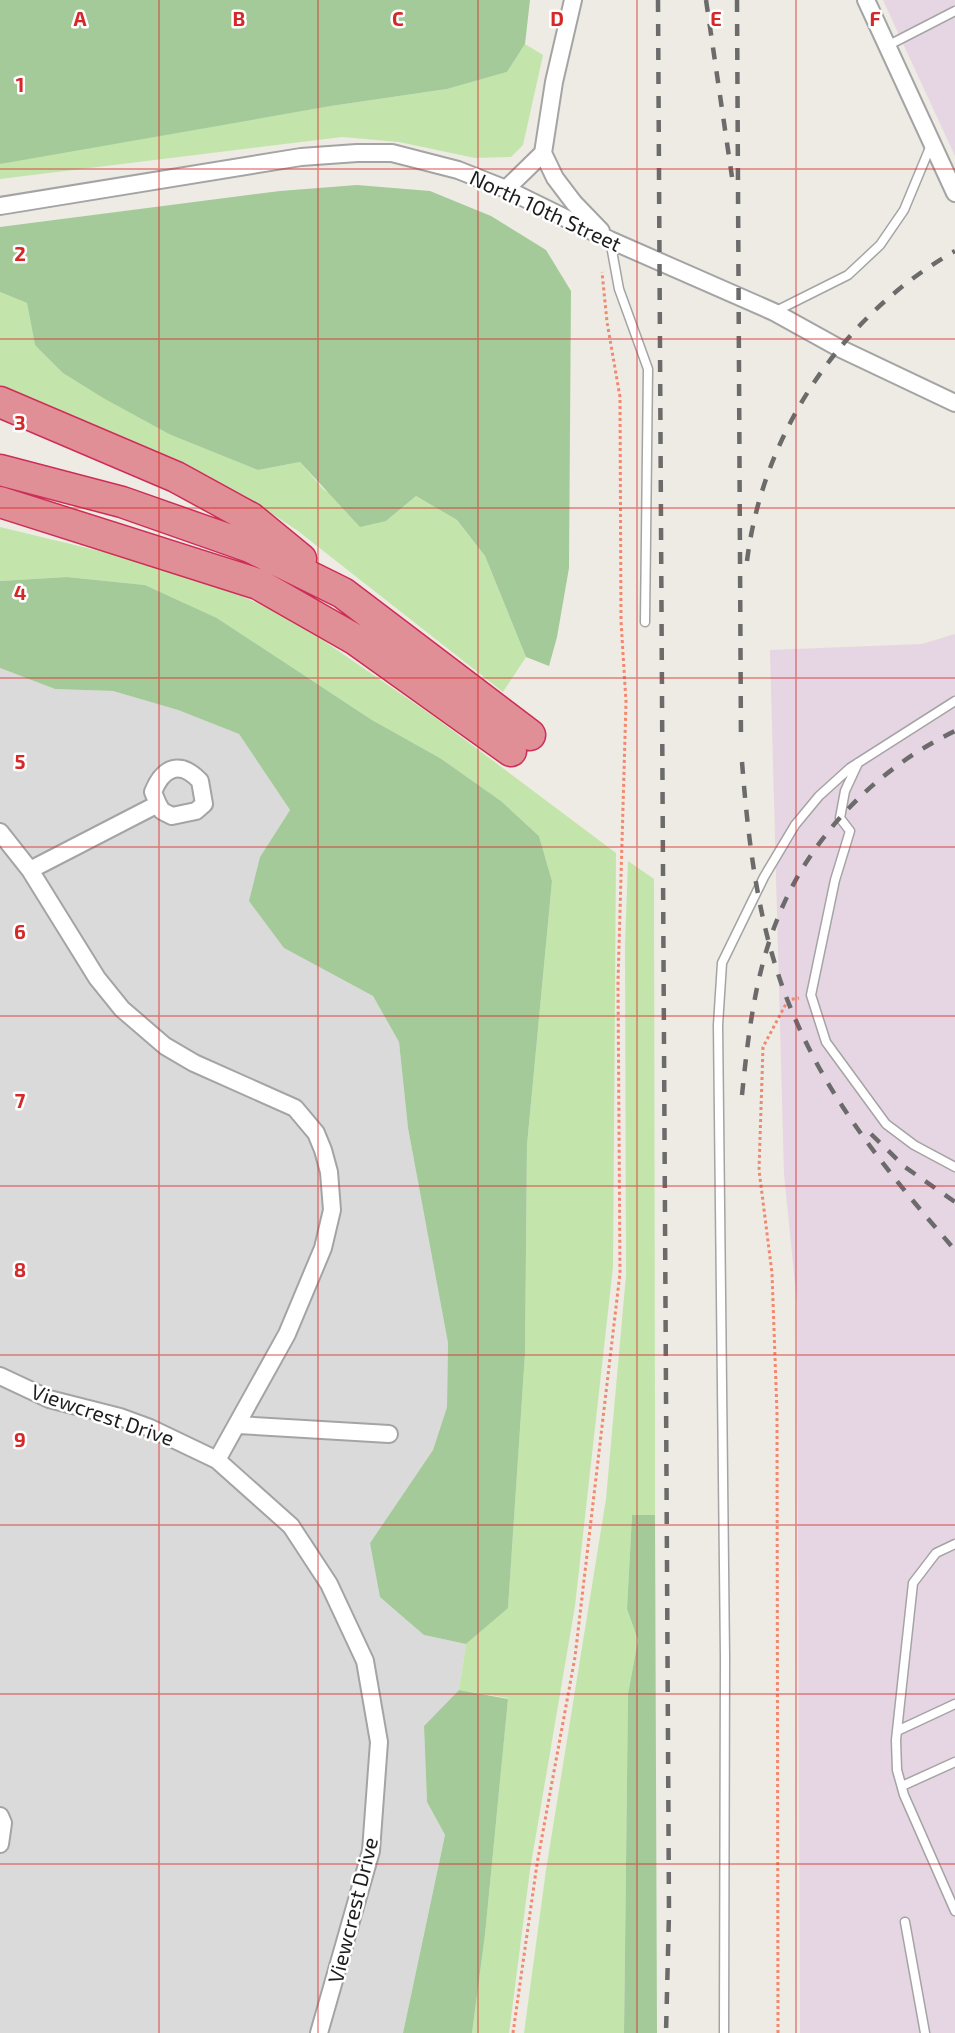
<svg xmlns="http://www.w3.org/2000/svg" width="955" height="2033" font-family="'Exo 2',sans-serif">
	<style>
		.residential { fill: #dbdada }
		.industrial { fill: #e6d5e2 }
		.grass { fill: #c3e5ac }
		.forest { fill: #a4ca9a }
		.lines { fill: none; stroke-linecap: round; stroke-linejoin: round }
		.service-casing { stroke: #a4a4a4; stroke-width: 11 }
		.minor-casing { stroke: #a4a4a4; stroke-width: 20 }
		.motorway-casing { stroke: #cd2e57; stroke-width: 33 }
		.path { stroke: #f18971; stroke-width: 3; stroke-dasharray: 3 3; stroke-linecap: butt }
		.service { stroke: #fff; stroke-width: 8 }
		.minor { stroke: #fff; stroke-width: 16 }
		.motorway { stroke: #e18f97; stroke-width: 30 }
		.rail { stroke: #6b6b6b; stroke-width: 4.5; stroke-dasharray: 12 12; stroke-linecap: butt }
		.grid { fill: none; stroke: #d62828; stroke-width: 1.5; stroke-opacity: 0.55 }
		.labels { text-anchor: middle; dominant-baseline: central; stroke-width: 5; stroke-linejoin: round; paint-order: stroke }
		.street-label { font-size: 21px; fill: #1d1d1d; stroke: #fff }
		.grid-label { font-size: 20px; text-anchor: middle; font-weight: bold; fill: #d62828; stroke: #fff; stroke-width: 5; stroke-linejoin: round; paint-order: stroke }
	</style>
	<rect width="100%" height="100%" fill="#edebe3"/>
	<path class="residential" d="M 0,668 L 55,689 L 113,691 L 178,710 L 239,734 L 290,810 L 260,857 L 284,948 L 373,996 L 399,1042 L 408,1128 L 448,1343 L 447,1407 L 433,1450 L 370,1543 L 424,1635 L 466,1644 L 459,1690 L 424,1726 L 427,1802 L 445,1835 L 403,2033 L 0,2033 Z"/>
	<path class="industrial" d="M 883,0 L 955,0 L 955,156 Z
		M 955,634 L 955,2033 L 800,2033 L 797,1303 L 784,1174 L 770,650 L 922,644 Z"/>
	<path class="grass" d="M 525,44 L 543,55 L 523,145 L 511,157 L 475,158 L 399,142 L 342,137 L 0,179 L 0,164 L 27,158 L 331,106 L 447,89 L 507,72 Z
		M 0,292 L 27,303 L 35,345 L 171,435 L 258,470 L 300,462 L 324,490 L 386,521 L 416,496 L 457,520 L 485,556 L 526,657 L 503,692 L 298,531 L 247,497 L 192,468 L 0,390 Z
		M 0,527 L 174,569 L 223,587 L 269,609 L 324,641 L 436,718 L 616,853 L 613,1267 L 575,1606 L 530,1870 L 509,2033 L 472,2033 L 485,1935 L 508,1698 L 459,1690 L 466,1644 L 508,1607 L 525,1354 L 527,1145 L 552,881 L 539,836 L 501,801 L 440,758 L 372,720 L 217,618 L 145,585 L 67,577 L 0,581 Z
		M 628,861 L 654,879 L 655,1436 L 655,1515 L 632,1515 L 627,1609 L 638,1640 L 628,1694 L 624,2033 L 524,2033 L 546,1870 L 606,1499 L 626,1275 L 625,944 Z"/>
	<path class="forest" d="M 0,0 L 530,0 L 525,44 L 507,72 L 447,89 L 331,106 L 0,164 Z
		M 357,185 L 430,191 L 491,216 L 546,250 L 571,291 L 569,568 L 557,637 L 549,666 L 526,657 L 485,556 L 457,520 L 416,496 L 386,521 L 360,527 L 300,462 L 258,470 L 171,435 L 105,399 L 63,373 L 35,345 L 27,303 L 0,292 L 0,227 L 280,191 Z
		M 67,577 L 145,585 L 217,618 L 372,720 L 440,758 L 501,801 L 539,836 L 552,881 L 527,1145 L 525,1354 L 508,1608 L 466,1644 L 424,1635 L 380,1597 L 370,1543 L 433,1450 L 447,1407 L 448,1343 L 408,1128 L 399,1042 L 373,996 L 284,948 L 249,901 L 260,857 L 290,810 L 239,734 L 178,710 L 113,691 L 55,689 L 0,668 L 0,581 Z
		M 632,1515 L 655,1515 L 657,2033 L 624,2033 L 628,1694 L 638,1640 L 627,1609 Z
		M 459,1690 L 508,1699 L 485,1935 L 472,2033 L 403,2033 L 445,1835 L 427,1802 L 424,1726 Z"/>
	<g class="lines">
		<defs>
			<path id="service" d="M 887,46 L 955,11
				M 610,240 L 619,289 L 648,369 L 645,622
				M 774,312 L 848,275 L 880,245 L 904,210 L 931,145
				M 858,763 L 845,791 L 840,818 L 850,831 L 835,880 L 811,995 L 826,1042 L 886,1124 L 914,1145 L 955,1167
				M 955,1544 L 936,1553 L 913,1583 L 896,1740 L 897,1770 L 904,1795 L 955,1911
				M 897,1731 L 955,1704
				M 902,1786 L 955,1762
				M 905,1922 L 925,2033
				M 724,2033 L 725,1657 L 718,1025 L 722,963 L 764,877 L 795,825 L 819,796 L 850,768 L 955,701"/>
			<path id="minor" d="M 573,0 L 554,82 L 543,153 L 555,178 L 574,203 L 601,231
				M 866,0 L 955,193
				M 506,189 L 543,153
				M 0,206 L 301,157 L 357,153 L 392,153 L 458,170 L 506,189 L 610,240 L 774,312 L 839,348 L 955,403
				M 0,832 L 30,870 L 97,978 L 122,1009 L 165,1046 L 194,1063 L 295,1108 L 316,1133 L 323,1150 L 329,1172 L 332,1210 L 323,1248 L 287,1334 L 217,1460
				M 30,870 L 158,804 L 162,811 L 172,816 L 196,811 L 204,804 L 200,781 C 180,760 163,767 153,792 L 158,804
				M 0,1376 L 49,1399 L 120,1417 L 150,1428 L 217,1460 L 291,1526 L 329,1584 L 365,1661 L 379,1742 L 371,1851 L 319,2033
				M 238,1425 L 389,1434
				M 0,1816 L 3,1823 L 0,1844"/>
			<path id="motorway" d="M 0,402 L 176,477 L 251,518 L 301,559
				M 0,470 L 122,502 L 250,547 L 343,593 L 530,735
				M 0,502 L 258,584 L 356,640 L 511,751"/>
		</defs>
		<use href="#service" class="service-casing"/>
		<use href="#minor" class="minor-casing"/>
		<use href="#motorway" class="motorway-casing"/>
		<path class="path" d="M 513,2033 L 537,1864 L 575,1657 L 620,1273 L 618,982 L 626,702 L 621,621 L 620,397 L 607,322 L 602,272
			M 778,2033 L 777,1413 L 772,1273 L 759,1170 L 763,1047 L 788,1000 L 799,998"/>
		<use href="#service" class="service"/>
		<use href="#minor" class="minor"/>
		<use href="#motorway" class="motorway"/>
		<path class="rail" d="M 658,0 L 669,1913 L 666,2033
			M 706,0 L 732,177
			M 737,0 L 741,743
			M 747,561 C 763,432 842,315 955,251
			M 742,762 C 749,851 760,941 797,1023 C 834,1108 895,1181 955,1250
			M 742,1095 C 748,1036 755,975 777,920 C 809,837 876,769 955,731
			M 871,1134 L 905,1167 L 955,1202"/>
	</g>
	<path class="grid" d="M 159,0 L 159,2033M 318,0 L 318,2033M 478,0 L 478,2033M 637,0 L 637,2033M 796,0 L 796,2033M 0,169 L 955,169M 0,339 L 955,339M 0,508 L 955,508M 0,678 L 955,678M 0,847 L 955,847M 0,1016 L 955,1016M 0,1186 L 955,1186M 0,1355 L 955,1355M 0,1525 L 955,1525M 0,1694 L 955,1694M 0,1864 L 955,1864"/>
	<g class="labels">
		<g class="street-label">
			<text transform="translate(546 210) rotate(25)">North 10th Street</text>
			<text transform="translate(103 1414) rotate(19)">Viewcrest Drive</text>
			<text transform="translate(352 1910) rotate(-76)">Viewcrest Drive</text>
		</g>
	</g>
	<g class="grid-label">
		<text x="80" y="26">A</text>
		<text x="239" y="26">B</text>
		<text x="398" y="26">C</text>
		<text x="557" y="26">D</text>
		<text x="716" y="26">E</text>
		<text x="875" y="26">F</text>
		<text x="20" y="92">1</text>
		<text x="20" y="261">2</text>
		<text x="20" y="430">3</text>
		<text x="20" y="600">4</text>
		<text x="20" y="769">5</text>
		<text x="20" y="939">6</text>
		<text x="20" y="1108">7</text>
		<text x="20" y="1277">8</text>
		<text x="20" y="1447">9</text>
	</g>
</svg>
